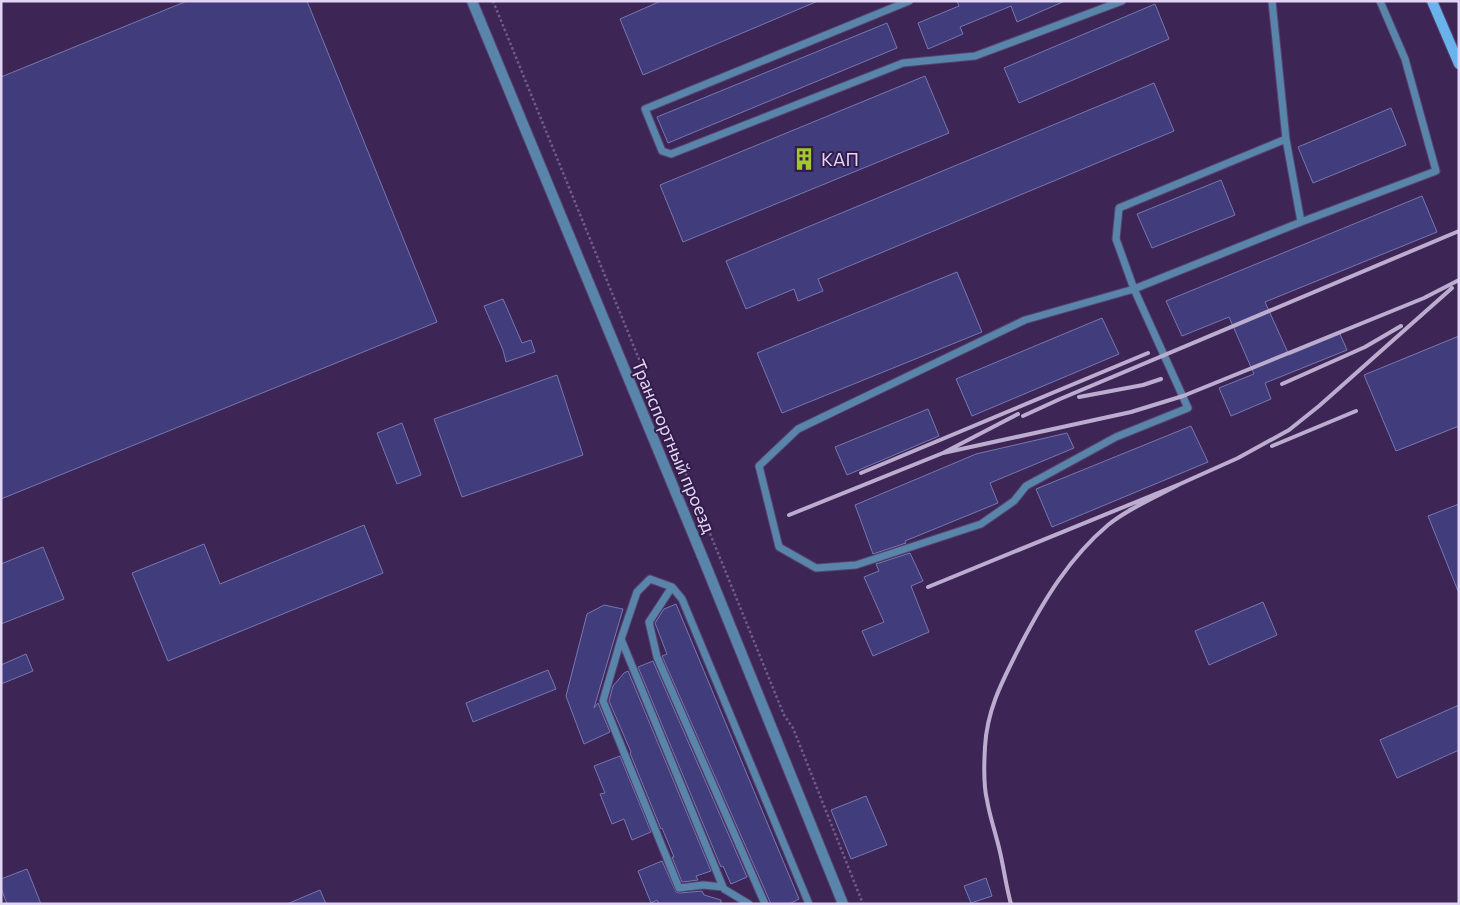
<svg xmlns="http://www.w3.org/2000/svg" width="1460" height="905" font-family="Commissioner,sans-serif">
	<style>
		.building { fill: #413c7c; stroke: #7877af }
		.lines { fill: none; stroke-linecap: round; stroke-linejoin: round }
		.lane-casing { stroke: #57426f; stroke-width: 9 }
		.street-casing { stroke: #57426f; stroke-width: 12 }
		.secondary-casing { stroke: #57426f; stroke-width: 12 }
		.path { stroke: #705d87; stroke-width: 2.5; stroke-dasharray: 2.5 2.5; stroke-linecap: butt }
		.lane { stroke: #5885a9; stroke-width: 7 }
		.street { stroke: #5885a9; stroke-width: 10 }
		.secondary { stroke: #69b3ed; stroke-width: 10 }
		.rail { stroke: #bcadd0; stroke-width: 4 }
		.labels { text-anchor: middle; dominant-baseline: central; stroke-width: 4; stroke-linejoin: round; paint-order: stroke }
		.poi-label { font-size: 18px; fill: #e2d6f4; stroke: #331c4a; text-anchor: start }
		.street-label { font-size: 18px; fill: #e2d6f4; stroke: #331c4a }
	</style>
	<rect width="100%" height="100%" fill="#3d2656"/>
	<path class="building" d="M 187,1 L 307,1 L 437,322 L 1,499 L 1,77 Z
		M 661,1 L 818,1 L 643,75 L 620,19 Z
		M 957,1 L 1065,1 L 1017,22 L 1011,6 L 960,27 L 963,34 L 928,49 L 918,23 L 959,6 Z
		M 1155,4 L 1169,39 L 1019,103 L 1004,68 Z
		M 887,23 L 897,48 L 668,143 L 657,117 Z
		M 925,76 L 949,133 L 683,242 L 660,185 Z
		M 1154,83 L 1174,131 L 818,279 L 823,291 L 798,301 L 794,289 L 746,309 L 726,261 Z
		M 1391,108 L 1406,145 L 1313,183 L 1298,147 Z
		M 1221,180 L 1235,215 L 1152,248 L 1137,214 Z
		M 1422,196 L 1437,232 L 1265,302 L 1289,355 L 1340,334 L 1347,350 L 1265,383 L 1271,399 L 1231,416 L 1219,388 L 1254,374 L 1229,317 L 1182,336 L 1166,301 Z
		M 957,272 L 982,332 L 782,413 L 757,353 Z
		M 503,299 L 522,343 L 531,340 L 535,352 L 506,362 L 503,350 L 484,306 Z
		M 1102,318 L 1119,354 L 972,416 L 956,379 Z
		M 1459,336 L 1459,426 L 1396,451 L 1364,375 Z
		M 557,375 L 583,455 L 462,497 L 434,419 Z
		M 928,409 L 939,436 L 847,475 L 835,447 Z
		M 402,423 L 421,475 L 397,484 L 377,433 Z
		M 1191,426 L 1208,462 L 1052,527 L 1036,489 Z
		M 1067,433 L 1074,448 L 990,483 L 998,503 L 905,541 L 906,543 L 873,554 L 855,505 L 976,454 Z
		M 1459,504 L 1459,591 L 1458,591 L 1428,516 Z
		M 364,525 L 383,573 L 168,661 L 132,573 L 204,544 L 220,584 Z
		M 43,547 L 64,599 L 1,624 L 1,564 Z
		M 910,553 L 923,581 L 911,586 L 929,632 L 873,656 L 862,631 L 884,622 L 864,577 L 879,571 L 876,564 Z
		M 1263,602 L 1277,635 L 1209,665 L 1195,631 Z
		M 676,604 L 799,899 L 789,904 L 771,904 L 662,656 L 667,654 L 655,623 L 664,609 Z
		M 604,605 L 623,609 L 594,708 L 598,703 L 610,732 L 584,744 L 566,696 L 587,614 Z
		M 26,654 L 33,671 L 1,684 L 1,665 Z
		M 653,661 L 747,877 L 731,884 L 723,866 L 721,867 L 638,667 Z
		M 548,670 L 556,689 L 473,722 L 466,703 Z
		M 628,671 L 711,871 L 696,876 L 698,880 L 682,882 L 672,857 L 674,857 L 662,828 L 661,829 L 630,753 L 631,752 L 609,701 L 613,686 L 624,673 Z
		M 1459,705 L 1459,750 L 1397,778 L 1380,740 Z
		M 620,756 L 651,832 L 632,840 L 624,819 L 612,824 L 600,794 L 605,793 L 594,766 Z
		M 866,796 L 887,845 L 851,859 L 831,810 Z
		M 662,861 L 676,892 L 680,893 L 702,891 L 704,895 L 721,900 L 721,904 L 659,904 L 657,900 L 651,903 L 638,871 Z
		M 27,869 L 41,904 L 7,904 L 1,888 L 1,879 Z
		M 986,878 L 992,896 L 971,903 L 964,886 Z
		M 320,890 L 326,904 L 287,904 Z"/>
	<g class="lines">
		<defs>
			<path id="lane" d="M 909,1 L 645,109 L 662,151 L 671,154 L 903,63 L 975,56 L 1122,1
				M 1272,1 L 1286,139 L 1301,222
				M 1286,139 L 1119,208 L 1116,239 L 1134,289 L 1188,408 L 1116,437 L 1026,486 L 1014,501 L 981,524 L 856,565 L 816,568 L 779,547 L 759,466 L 798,429 L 1025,320 L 1134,289 L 1301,222 L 1436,171 L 1405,59 L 1380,1
				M 672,587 L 649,622 L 657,657 L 765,904
				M 621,639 L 723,887 L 703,885 L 679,888 L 603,701 L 621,639 L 637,592 L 650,579 L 672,587 L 682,599 L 809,904
				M 723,887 L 724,889 L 749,904"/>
			<path id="street" d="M 472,1 L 702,556 L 843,904"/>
			<path id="secondary" d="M 1432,1 L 1459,64"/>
		</defs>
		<use href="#lane" class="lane-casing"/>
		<use href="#street" class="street-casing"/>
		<use href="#secondary" class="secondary-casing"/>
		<path class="path" d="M 493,1 L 784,715 L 793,728 L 863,904"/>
		<use href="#lane" class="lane"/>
		<use href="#street" class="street"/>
		<use href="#secondary" class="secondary"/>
		<path class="rail" d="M 1282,384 L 1365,347 L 1401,326
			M 1079,397 L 1143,385 L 1161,379
			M 1023,416 L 1060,399 L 1459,231
			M 1272,446 L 1356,411
			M 943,453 L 1131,412 L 1183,396 L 1424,298 L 1459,280
			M 861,473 L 1148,353
			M 1180,484 L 1238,458 L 1289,430 L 1319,406 L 1452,288
			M 789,515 L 943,453 L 1018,414
			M 928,587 L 1180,484 C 1156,497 1129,508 1108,525 C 1069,558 1044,600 1021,644 C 1004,678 987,708 985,747 C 984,764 983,784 987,800 C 990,818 996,834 1000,852 C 1004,869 1006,886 1011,904"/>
	</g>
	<defs>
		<symbol id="building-bare" viewBox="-9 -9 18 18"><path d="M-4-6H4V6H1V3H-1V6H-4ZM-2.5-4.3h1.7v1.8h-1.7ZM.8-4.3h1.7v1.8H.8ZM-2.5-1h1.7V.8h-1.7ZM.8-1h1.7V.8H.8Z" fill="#a0c92c" stroke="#331c4a" stroke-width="2.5" paint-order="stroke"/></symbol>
	</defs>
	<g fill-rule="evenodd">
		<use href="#building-bare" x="788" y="143" width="32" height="32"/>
	</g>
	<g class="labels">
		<g class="poi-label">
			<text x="821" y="159">КАП</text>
		</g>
		<g class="street-label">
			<text transform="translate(674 446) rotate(67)">Транспортный проезд</text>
		</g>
	</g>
	<rect width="1460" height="905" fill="none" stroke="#e2d6f4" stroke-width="5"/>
</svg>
